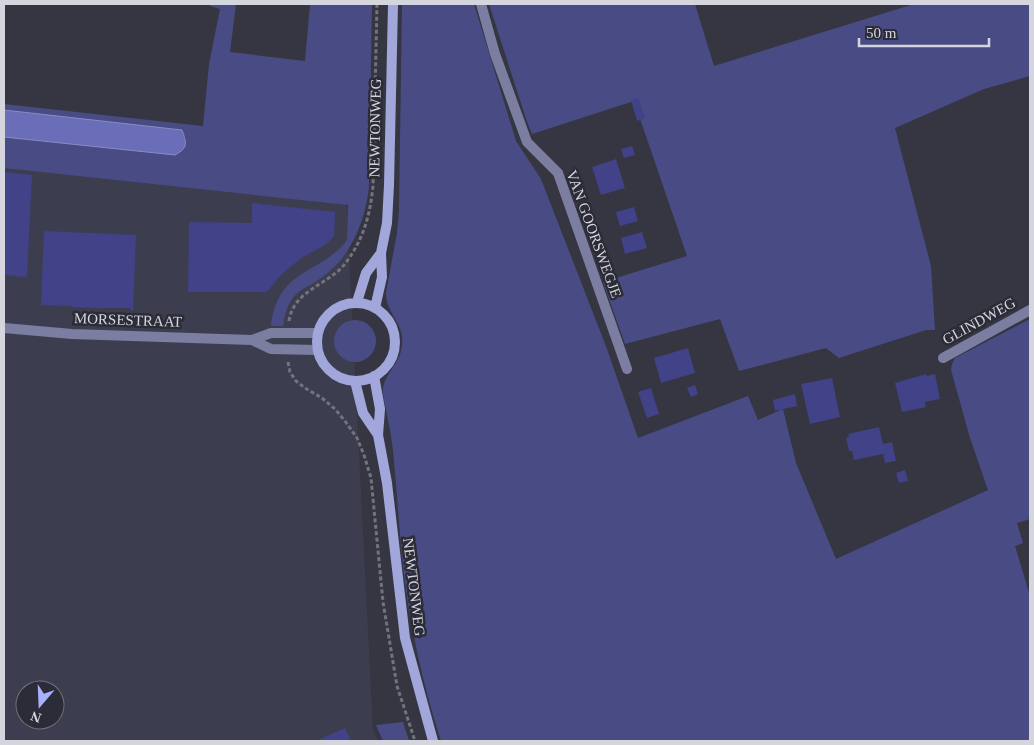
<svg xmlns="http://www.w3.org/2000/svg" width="1034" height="745" font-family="'Times New Roman',serif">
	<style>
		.built { fill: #3c3e50; fill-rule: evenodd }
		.green { fill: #494c84 }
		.water { fill: #6a6eb8; stroke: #8a8dc3 }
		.building { fill: #414287 }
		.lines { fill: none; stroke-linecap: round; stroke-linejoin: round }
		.path { stroke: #72737d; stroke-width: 3; stroke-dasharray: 4 2.5; stroke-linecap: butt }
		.minor { stroke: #7b7ea0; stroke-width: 10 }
		.secondary { stroke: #a1a6db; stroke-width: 10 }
		.labels { text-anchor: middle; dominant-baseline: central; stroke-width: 5; stroke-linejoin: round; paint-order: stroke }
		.street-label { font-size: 15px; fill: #d5d6dd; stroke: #2b2c37 }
	</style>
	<rect width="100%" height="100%" fill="#353642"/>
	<path class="built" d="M 4,164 L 346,198 L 373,730 L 378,741 L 4,741 ZM 25,690 L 55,690 L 55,720 L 25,720 Z"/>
	<path class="green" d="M 211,4 L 236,4 L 230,52 L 305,61 L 310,4 L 372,4 L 369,187 C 366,216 354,250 331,270 C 306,293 289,285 283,326 L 271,326 C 271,319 273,314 275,307 C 287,273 313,272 337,251 C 341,247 345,244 347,239 L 348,205 L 4,168 L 4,137 L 175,155 L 186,139 L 182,130 L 4,110 L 4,104 L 203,126 L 209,64 L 220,9 L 210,6 Z
		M 402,4 L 474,4 L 516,141 L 541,179 L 607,349 L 638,438 L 748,396 L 758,420 L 783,409 L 796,463 L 836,559 L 988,490 L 970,438 L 951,370 L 952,364 L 955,358 L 1030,319 L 1030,519 L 1017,523 L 1023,543 L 1015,546 L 1030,596 L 1030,741 L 441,741 C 422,682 408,618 402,556 C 399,525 397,493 394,461 C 393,448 391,434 388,420 C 387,412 384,403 383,394 C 381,376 400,365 402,346 C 404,328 395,322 389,307 C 387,303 386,298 386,293 L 397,233 L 399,210 Z
		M 489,4 L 695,4 L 714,66 L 914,4 L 1030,4 L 1030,76 L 984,89 L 895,128 L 931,266 L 935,330 L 926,330 L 839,358 L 826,348 L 739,371 L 720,319 L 625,344 L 603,282 L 687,256 L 634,101 L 532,134 L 526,119 Z
		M334 341a21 21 0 1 1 42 0a21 21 0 1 1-42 0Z
		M 403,722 L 409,741 L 383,741 L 376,725 Z"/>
	<path class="water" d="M 4,110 L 182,130 C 187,143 188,148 175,155 L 4,137 Z"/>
	<path class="building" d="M 638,97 L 645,118 L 637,121 L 631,100 Z
		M 632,146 L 635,155 L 624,158 L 621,149 Z
		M 616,159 L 625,188 L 601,195 L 592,167 Z
		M 4,172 L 32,175 L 27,277 L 4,275 Z
		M 252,203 L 335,212 L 334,236 L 325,245 L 303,257 L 290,267 L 279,277 L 267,292 L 188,292 L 189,222 L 252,223 Z
		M 634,207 L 638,221 L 620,226 L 616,212 Z
		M 44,231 L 136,235 L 133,310 L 131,310 L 130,308 L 93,308 L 72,307 L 72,306 L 41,305 Z
		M 642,232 L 647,248 L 625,254 L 621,238 Z
		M 688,348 L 695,373 L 661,383 L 654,358 Z
		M 926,374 L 927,376 L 935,374 L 940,399 L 925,402 L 926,407 L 902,412 L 895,383 Z
		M 832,378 L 840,417 L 810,424 L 801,384 Z
		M 695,385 L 698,394 L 691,397 L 687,388 Z
		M 651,388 L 659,414 L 647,418 L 638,392 Z
		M 795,394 L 797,406 L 775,411 L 773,400 Z
		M 879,427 L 883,444 L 892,442 L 896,461 L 885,463 L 883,454 L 854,460 L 852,451 L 849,451 L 846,438 L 849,437 L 848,434 Z
		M 905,470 L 908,481 L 899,483 L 896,473 Z
		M 345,728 L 351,741 L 316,741 Z"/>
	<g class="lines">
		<path class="path" d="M 289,321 C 293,291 327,285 344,265 C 363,241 370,216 373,186 L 377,4
			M 288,362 L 290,372 L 296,381 L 305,388 L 322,398 L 335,409 L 345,421 L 357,438 L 364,455 L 371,478 L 383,602 L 397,686 L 415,741"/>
		<path class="minor" d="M 481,4 L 495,54 L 527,142 L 558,173 L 627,369
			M 4,328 L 72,334 L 252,340 L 271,333 L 317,333
			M 252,340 L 271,349 L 317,350
			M 943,358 L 1030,310"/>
		<path class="secondary" d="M 357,302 L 366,273 L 381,253
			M317 342a39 39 0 1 1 78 0a39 39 0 1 1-78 0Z
			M 375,308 L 382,277 L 381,253 L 387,223 L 389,185 L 393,4
			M 374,376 L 380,409 L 378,435 L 387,483 L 405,638 L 433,741
			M 355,381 L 363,413 L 378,435"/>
	</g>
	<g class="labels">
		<g class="street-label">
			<text transform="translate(375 128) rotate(-89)">NEWTONWEG</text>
			<text transform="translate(594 234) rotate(70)">VAN GOORSWEGJE</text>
			<text transform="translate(128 320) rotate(2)">MORSESTRAAT</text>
			<text transform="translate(979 321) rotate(-29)">GLINDWEG</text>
			<text transform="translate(414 587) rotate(83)">NEWTONWEG</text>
		</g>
	</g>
	<rect width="1034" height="745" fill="none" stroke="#d5d6dd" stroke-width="10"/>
	<g transform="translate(40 705) rotate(199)"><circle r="24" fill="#2b2c37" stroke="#6f7079"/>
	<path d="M0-4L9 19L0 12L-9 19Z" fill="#a9b0fc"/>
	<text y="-8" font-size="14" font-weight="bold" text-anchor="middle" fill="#d5d6dd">N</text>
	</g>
	<path d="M859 38v8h130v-8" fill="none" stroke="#d5d6dd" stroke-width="2.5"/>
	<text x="866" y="38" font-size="15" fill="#d5d6dd" stroke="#2b2c37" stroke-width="4" paint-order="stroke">50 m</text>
</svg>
